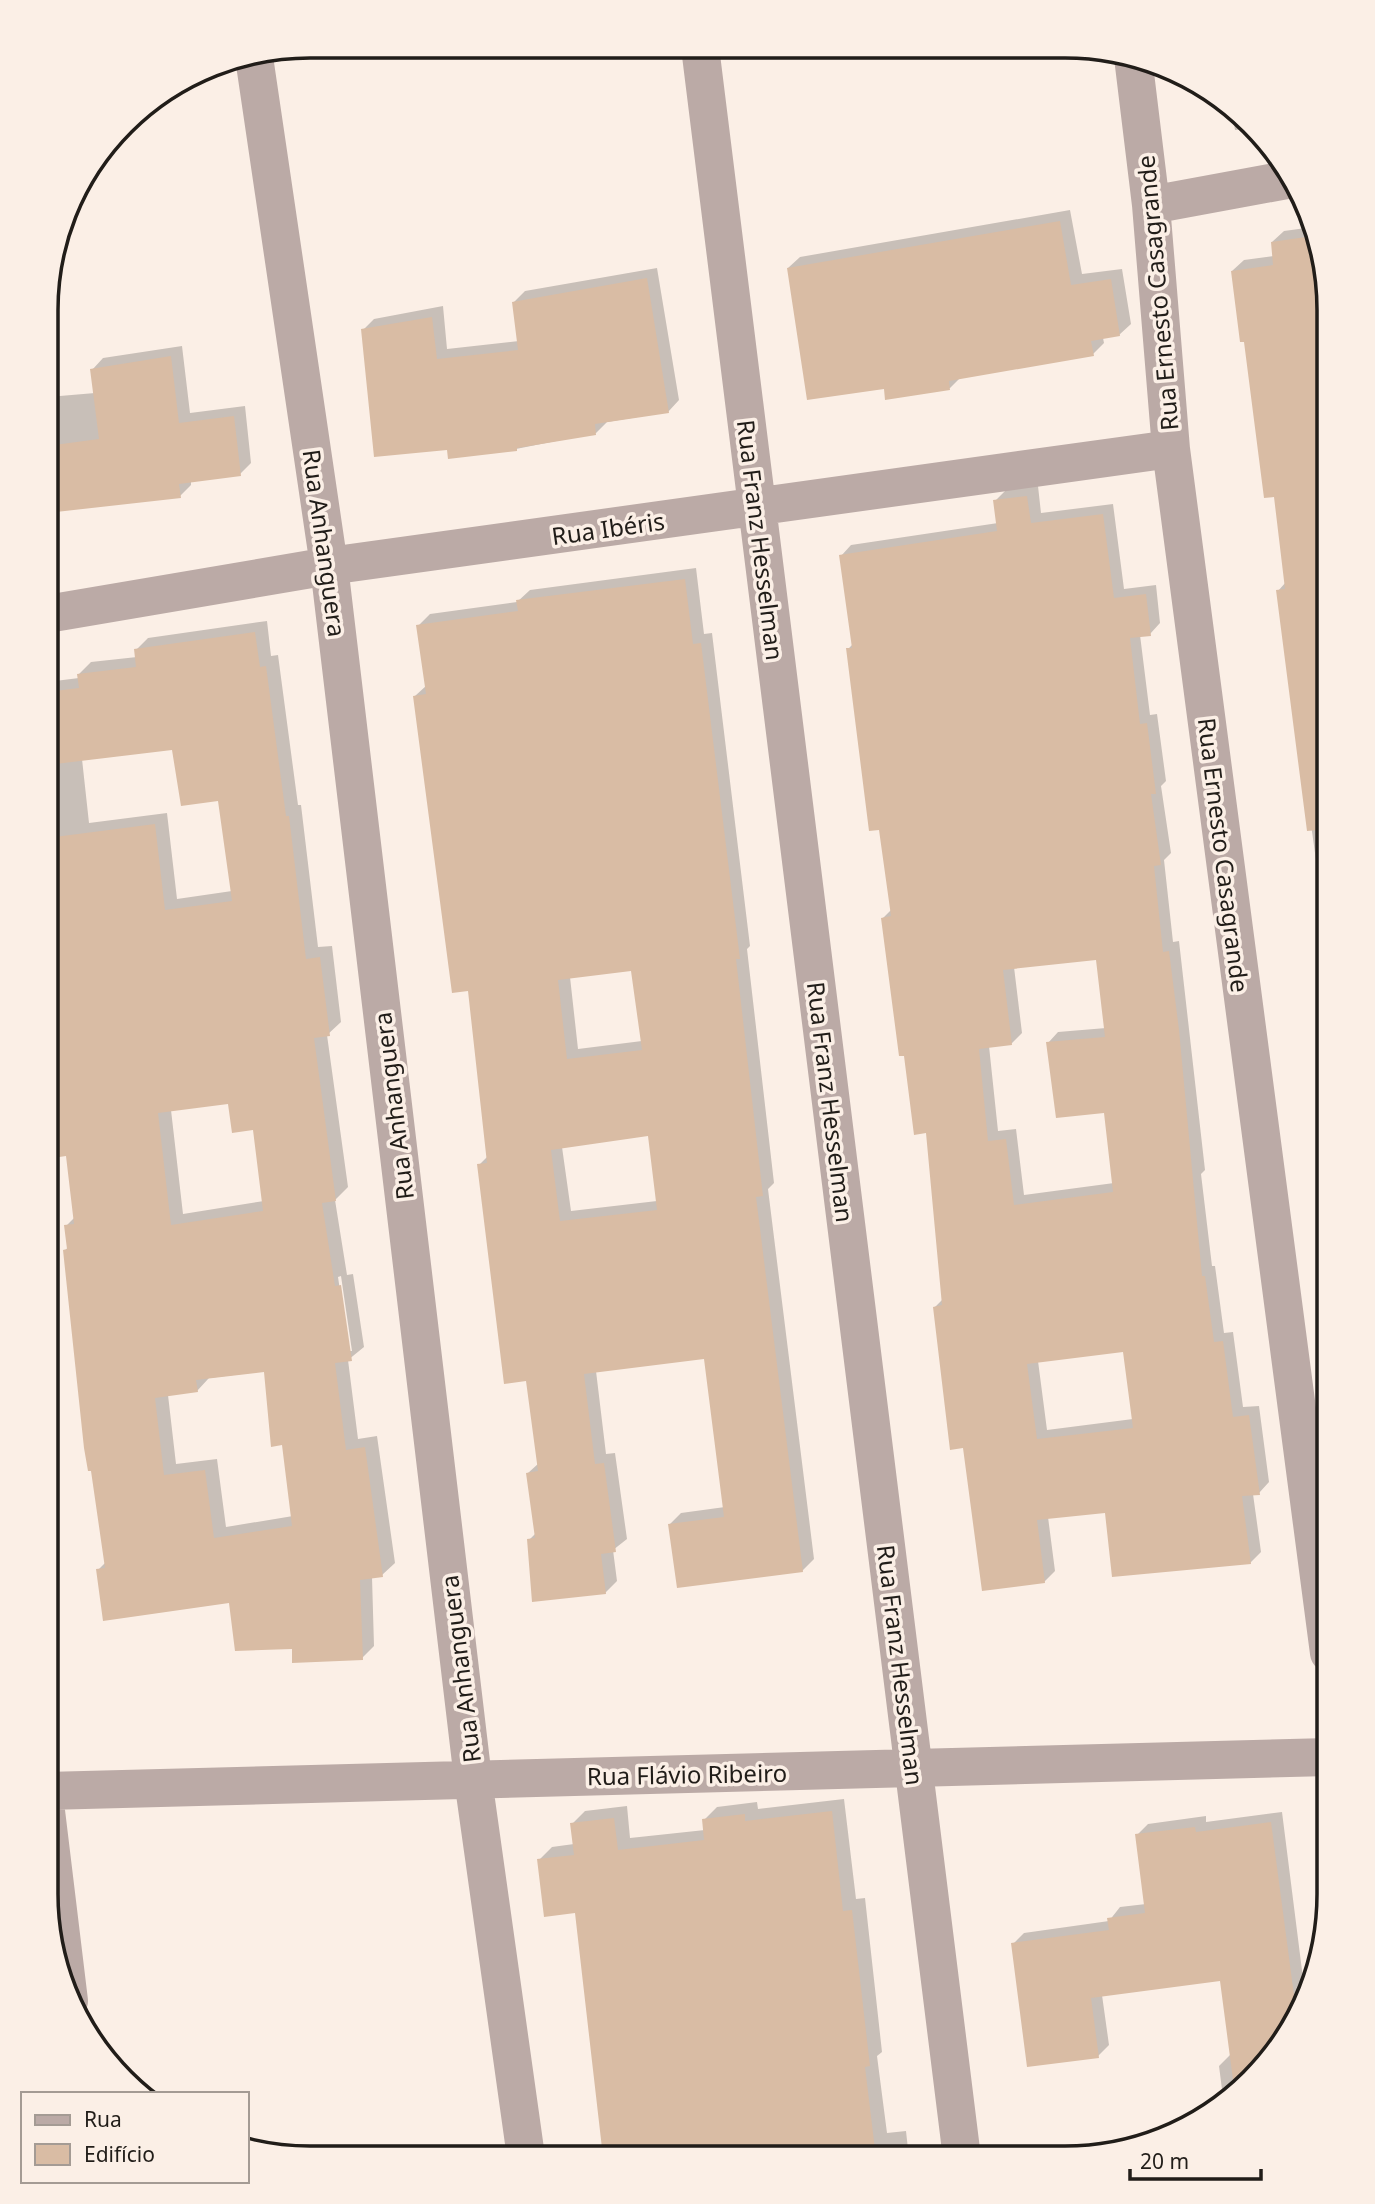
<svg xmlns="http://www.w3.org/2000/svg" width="1375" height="2204" font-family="'Noto Sans',sans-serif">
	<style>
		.park { fill: url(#park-crowns) }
		.shadow { fill: #0003; fill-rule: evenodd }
		.building { fill: #d9bca4; fill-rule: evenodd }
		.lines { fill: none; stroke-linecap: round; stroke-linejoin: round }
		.minor { stroke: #bbaaa6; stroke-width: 38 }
		.labels { text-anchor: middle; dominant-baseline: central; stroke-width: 7; stroke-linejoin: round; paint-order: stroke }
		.street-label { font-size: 24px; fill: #211d19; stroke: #fbefe6 }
		.rim { fill: none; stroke: #211d19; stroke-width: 3.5 }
	</style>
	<defs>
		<pattern id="park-crowns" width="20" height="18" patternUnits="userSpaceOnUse" patternTransform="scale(1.75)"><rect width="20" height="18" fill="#d3dcbe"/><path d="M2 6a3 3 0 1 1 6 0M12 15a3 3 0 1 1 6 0" fill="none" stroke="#b5bca3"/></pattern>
	</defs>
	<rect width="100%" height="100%" fill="#fbefe6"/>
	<path class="park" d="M 722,47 L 787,47 L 723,54 Z"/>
	<path class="shadow" d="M 1231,105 L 1254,128 L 1235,130 Z
		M 1070,210 L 1082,274 L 1122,269 L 1131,324 L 1119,335 L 1103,338 L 1104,343 L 1093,354 L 961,377 L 950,388 L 885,387 L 788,268 L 800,257 Z
		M 1313,227 L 1330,310 L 1329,952 L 1278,591 L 1286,582 L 1275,495 L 1232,271 L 1244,260 L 1274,256 L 1272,242 L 1284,231 Z
		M 657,268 L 679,400 L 668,412 L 607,422 L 596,433 L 516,449 L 448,448 L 363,330 L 374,319 L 443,306 L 447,349 L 519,341 L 514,302 L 525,291 Z
		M 182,346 L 190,413 L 245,406 L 251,463 L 240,474 L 191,481 L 191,485 L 180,496 L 47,512 L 48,397 L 95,393 L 92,370 L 103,358 Z
		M 1038,486 L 1041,513 L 1113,504 L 1124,589 L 1156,585 L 1160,623 L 1150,634 L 1140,635 L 1150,715 L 1157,714 L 1166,781 L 1161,786 L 1171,853 L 1164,860 L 1173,942 L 1179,941 L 1205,1170 L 1201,1174 L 1212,1266 L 1215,1266 L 1224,1333 L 1233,1332 L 1243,1407 L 1259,1406 L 1269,1482 L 1259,1493 L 1253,1494 L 1261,1552 L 1250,1563 L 1106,1511 L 1048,1517 L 1055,1571 L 1044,1582 L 964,1446 L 935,1307 L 944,1298 L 927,1131 L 906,1054 L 883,918 L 892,909 L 881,828 L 848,649 L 853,644 L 841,556 L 851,545 L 998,523 L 995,501 L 1006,490 ZM 1098,958 L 1106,1028 L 1058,1032 L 1048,1043 L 1106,1111 L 1114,1183 L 1024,1195 L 1016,1129 L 998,1131 L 989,1046 L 1011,1044 L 1022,1033 L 1014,967 ZM 1124,1351 L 1133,1419 L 1047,1430 L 1038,1361 Z
		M 696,568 L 704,634 L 712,633 L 750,946 L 747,949 L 774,1183 L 768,1189 L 814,1559 L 802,1571 L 670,1524 L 681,1513 L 725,1507 L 705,1357 L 596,1371 L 606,1454 L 615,1453 L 627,1539 L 613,1550 L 617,1581 L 605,1593 L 529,1540 L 536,1533 L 528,1473 L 539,1463 L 527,1379 L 479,1165 L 488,1156 L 470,989 L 415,696 L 427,685 L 418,626 L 430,614 L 517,602 L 530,590 ZM 633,969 L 642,1041 L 578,1049 L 570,977 ZM 649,1134 L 657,1201 L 571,1211 L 562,1147 Z
		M 267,621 L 271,656 L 278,655 L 298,805 L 301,805 L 318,947 L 332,946 L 341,1022 L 327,1035 L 348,1187 L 335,1200 L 347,1275 L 353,1274 L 364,1347 L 348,1360 L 358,1439 L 377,1436 L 395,1563 L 382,1575 L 372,1577 L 374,1646 L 362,1658 L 293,1647 L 230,1601 L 98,1570 L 106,1562 L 65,1251 L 68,1247 L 66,1226 L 75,1217 L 68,1154 L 47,1080 L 47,682 L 79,678 L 79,674 L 91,662 L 137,657 L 136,650 L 148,638 ZM 174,748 L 219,799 L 232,891 L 177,899 L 167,813 L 89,823 L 82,759 ZM 229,1102 L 255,1128 L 264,1201 L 183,1214 L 171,1110 ZM 341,1276 L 352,1351 L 349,1351 L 338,1277 ZM 265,1371 L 284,1444 L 293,1516 L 226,1527 L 217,1459 L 176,1464 L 168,1395 L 197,1391 L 209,1378 Z
		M 844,1799 L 856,1899 L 865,1898 L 882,2052 L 877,2056 L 887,2133 L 906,2131 L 909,2158 L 607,2157 L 576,1911 L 539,1860 L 552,1847 L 574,1844 L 572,1824 L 585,1811 L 627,1806 L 630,1838 L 705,1830 L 704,1820 L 717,1807 L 757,1802 L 758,1809 Z
		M 1282,1812 L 1306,2002 L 1275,2055 L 1224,2105 L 1219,2066 L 1231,2054 L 1222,1979 L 1102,1995 L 1109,2045 L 1098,2056 L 1013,1944 L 1024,1933 L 1109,1921 L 1120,1907 L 1146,1904 L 1137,1835 L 1148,1824 L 1206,1816 L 1206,1822 Z
		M 1100,2152 L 1066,2158 L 1054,2158 Z"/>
	<path class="building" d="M 1060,221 L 1071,285 L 1111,279 L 1120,336 L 1091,341 L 1094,356 L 949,381 L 950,390 L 885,400 L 884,389 L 807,400 L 787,268 Z
		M 1313,236 L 1329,309 L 1323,309 L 1329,360 L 1329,829 L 1307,831 L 1276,590 L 1285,589 L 1274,497 L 1264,498 L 1244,342 L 1240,342 L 1231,271 L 1273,265 L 1271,242 Z
		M 647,278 L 669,413 L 595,424 L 596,435 L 517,448 L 517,451 L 448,459 L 447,450 L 374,457 L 361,329 L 432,317 L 437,359 L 518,350 L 512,302 Z
		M 171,356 L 179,423 L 234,416 L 241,476 L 179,484 L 181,498 L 47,513 L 47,446 L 99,439 L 90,369 Z
		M 1027,496 L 1031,523 L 1103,514 L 1114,598 L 1146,594 L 1151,636 L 1130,638 L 1140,724 L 1147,723 L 1156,794 L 1151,794 L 1161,865 L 1154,866 L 1163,952 L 1169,951 L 1179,1030 L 1202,1276 L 1205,1276 L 1214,1342 L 1223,1341 L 1233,1417 L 1249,1415 L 1260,1495 L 1242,1496 L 1251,1564 L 1112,1577 L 1105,1513 L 1037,1520 L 1045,1583 L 982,1591 L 963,1448 L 950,1450 L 933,1307 L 942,1305 L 926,1133 L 914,1135 L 904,1056 L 899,1056 L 881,918 L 891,916 L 879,830 L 869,831 L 846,648 L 852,648 L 839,555 L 997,531 L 993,500 ZM 1096,960 L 1105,1037 L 1046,1042 L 1056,1118 L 1104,1113 L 1113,1192 L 1014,1205 L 1006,1139 L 988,1141 L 979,1049 L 1012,1045 L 1003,970 ZM 1123,1352 L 1133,1428 L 1037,1439 L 1027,1364 Z
		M 685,579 L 693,644 L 701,643 L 740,959 L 736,959 L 763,1196 L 756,1197 L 803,1572 L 677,1588 L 668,1524 L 724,1517 L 704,1359 L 584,1374 L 595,1464 L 604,1463 L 616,1552 L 601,1554 L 606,1594 L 532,1602 L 527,1539 L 535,1538 L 526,1473 L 538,1471 L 526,1381 L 504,1384 L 477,1164 L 487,1163 L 468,991 L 452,993 L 413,696 L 426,694 L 416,625 L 518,611 L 516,600 ZM 631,971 L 642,1050 L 567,1059 L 558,980 ZM 648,1136 L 657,1210 L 560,1221 L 551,1150 Z
		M 255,632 L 260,667 L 266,666 L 286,816 L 289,816 L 306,959 L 320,957 L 330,1036 L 314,1038 L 336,1201 L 322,1203 L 335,1286 L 341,1285 L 352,1361 L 335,1363 L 346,1450 L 365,1447 L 383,1577 L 360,1580 L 363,1660 L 292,1663 L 292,1649 L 235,1651 L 229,1603 L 103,1621 L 96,1569 L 105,1568 L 91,1471 L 88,1471 L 84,1448 L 63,1250 L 67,1249 L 64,1225 L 74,1224 L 66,1156 L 46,1159 L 47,838 L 155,824 L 165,910 L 232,901 L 218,801 L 181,806 L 172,750 L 47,765 L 47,692 L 79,688 L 77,674 L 136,667 L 134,649 ZM 228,1104 L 232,1133 L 253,1130 L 263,1211 L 171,1225 L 158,1113 ZM 264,1372 L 271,1447 L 282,1445 L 292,1526 L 214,1538 L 205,1470 L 164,1475 L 155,1398 L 198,1392 L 196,1380 Z
		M 832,1811 L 843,1911 L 852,1910 L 870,2066 L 865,2067 L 876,2158 L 797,2158 L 796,2151 L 737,2158 L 603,2157 L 575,1913 L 544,1917 L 537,1859 L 574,1855 L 570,1823 L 614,1818 L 618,1850 L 704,1840 L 702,1819 L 745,1814 L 745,1821 Z
		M 1271,1822 L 1297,2018 L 1275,2055 L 1235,2095 L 1220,1981 L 1091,1998 L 1099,2058 L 1027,2067 L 1011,1943 L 1109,1930 L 1107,1918 L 1145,1913 L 1135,1834 L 1195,1827 L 1196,1832 Z"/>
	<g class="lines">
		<path class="minor" d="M 700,47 L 962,2158
			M 254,57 L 329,566 L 473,1779 L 526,2157
			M 1133,57 L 1151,205 L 1171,449 L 1329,1653
			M 1151,205 L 1292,179
			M 47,614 L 329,566 L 1171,449
			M 46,1791 L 1329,1757
			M 46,1811 L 69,2001"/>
	</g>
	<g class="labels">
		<g class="street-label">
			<text transform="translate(1157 293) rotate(-95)">Rua Ernesto Casagrande</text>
			<text transform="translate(608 528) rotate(-8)">Rua Ibéris</text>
			<text transform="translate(761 540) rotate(83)">Rua Franz Hesselman</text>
			<text transform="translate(325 543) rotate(82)">Rua Anhanguera</text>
			<text transform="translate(1224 855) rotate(83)">Rua Ernesto Casagrande</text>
			<text transform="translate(831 1102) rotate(83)">Rua Franz Hesselman</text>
			<text transform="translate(393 1106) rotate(-97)">Rua Anhanguera</text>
			<text transform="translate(901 1665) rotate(83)">Rua Franz Hesselman</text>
			<text transform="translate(460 1669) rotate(-97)">Rua Anhanguera</text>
			<text transform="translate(687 1774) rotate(-1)">Rua Flávio Ribeiro</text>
		</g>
	</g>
	<path d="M0 0H1375V2204H0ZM310 58H1065A252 252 0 0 1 1317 310V1894A252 252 0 0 1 1065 2146H310A252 252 0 0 1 58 1894V310A252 252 0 0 1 310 58Z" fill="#fbefe6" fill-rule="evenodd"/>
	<path class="rim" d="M310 58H1065A252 252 0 0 1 1317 310V1894A252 252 0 0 1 1065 2146H310A252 252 0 0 1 58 1894V310A252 252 0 0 1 310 58Z"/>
	<rect x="21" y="2092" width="228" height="91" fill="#fbefe6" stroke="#a49b94" stroke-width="2"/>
	<rect x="35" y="2115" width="35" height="10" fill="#bbaaa6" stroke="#a49b94" stroke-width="2"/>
	<text x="84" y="2127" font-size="21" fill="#211d19">Rua</text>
	<rect x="35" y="2144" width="35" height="21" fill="#d9bca4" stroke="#a49b94" stroke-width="2"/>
	<text x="84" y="2162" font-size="21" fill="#211d19">Edifício</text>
	<path d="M1130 2169v10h131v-10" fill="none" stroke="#211d19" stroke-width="3.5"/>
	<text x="1140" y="2169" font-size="21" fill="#211d19" stroke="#fbefe6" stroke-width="5" paint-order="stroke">20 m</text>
</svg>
